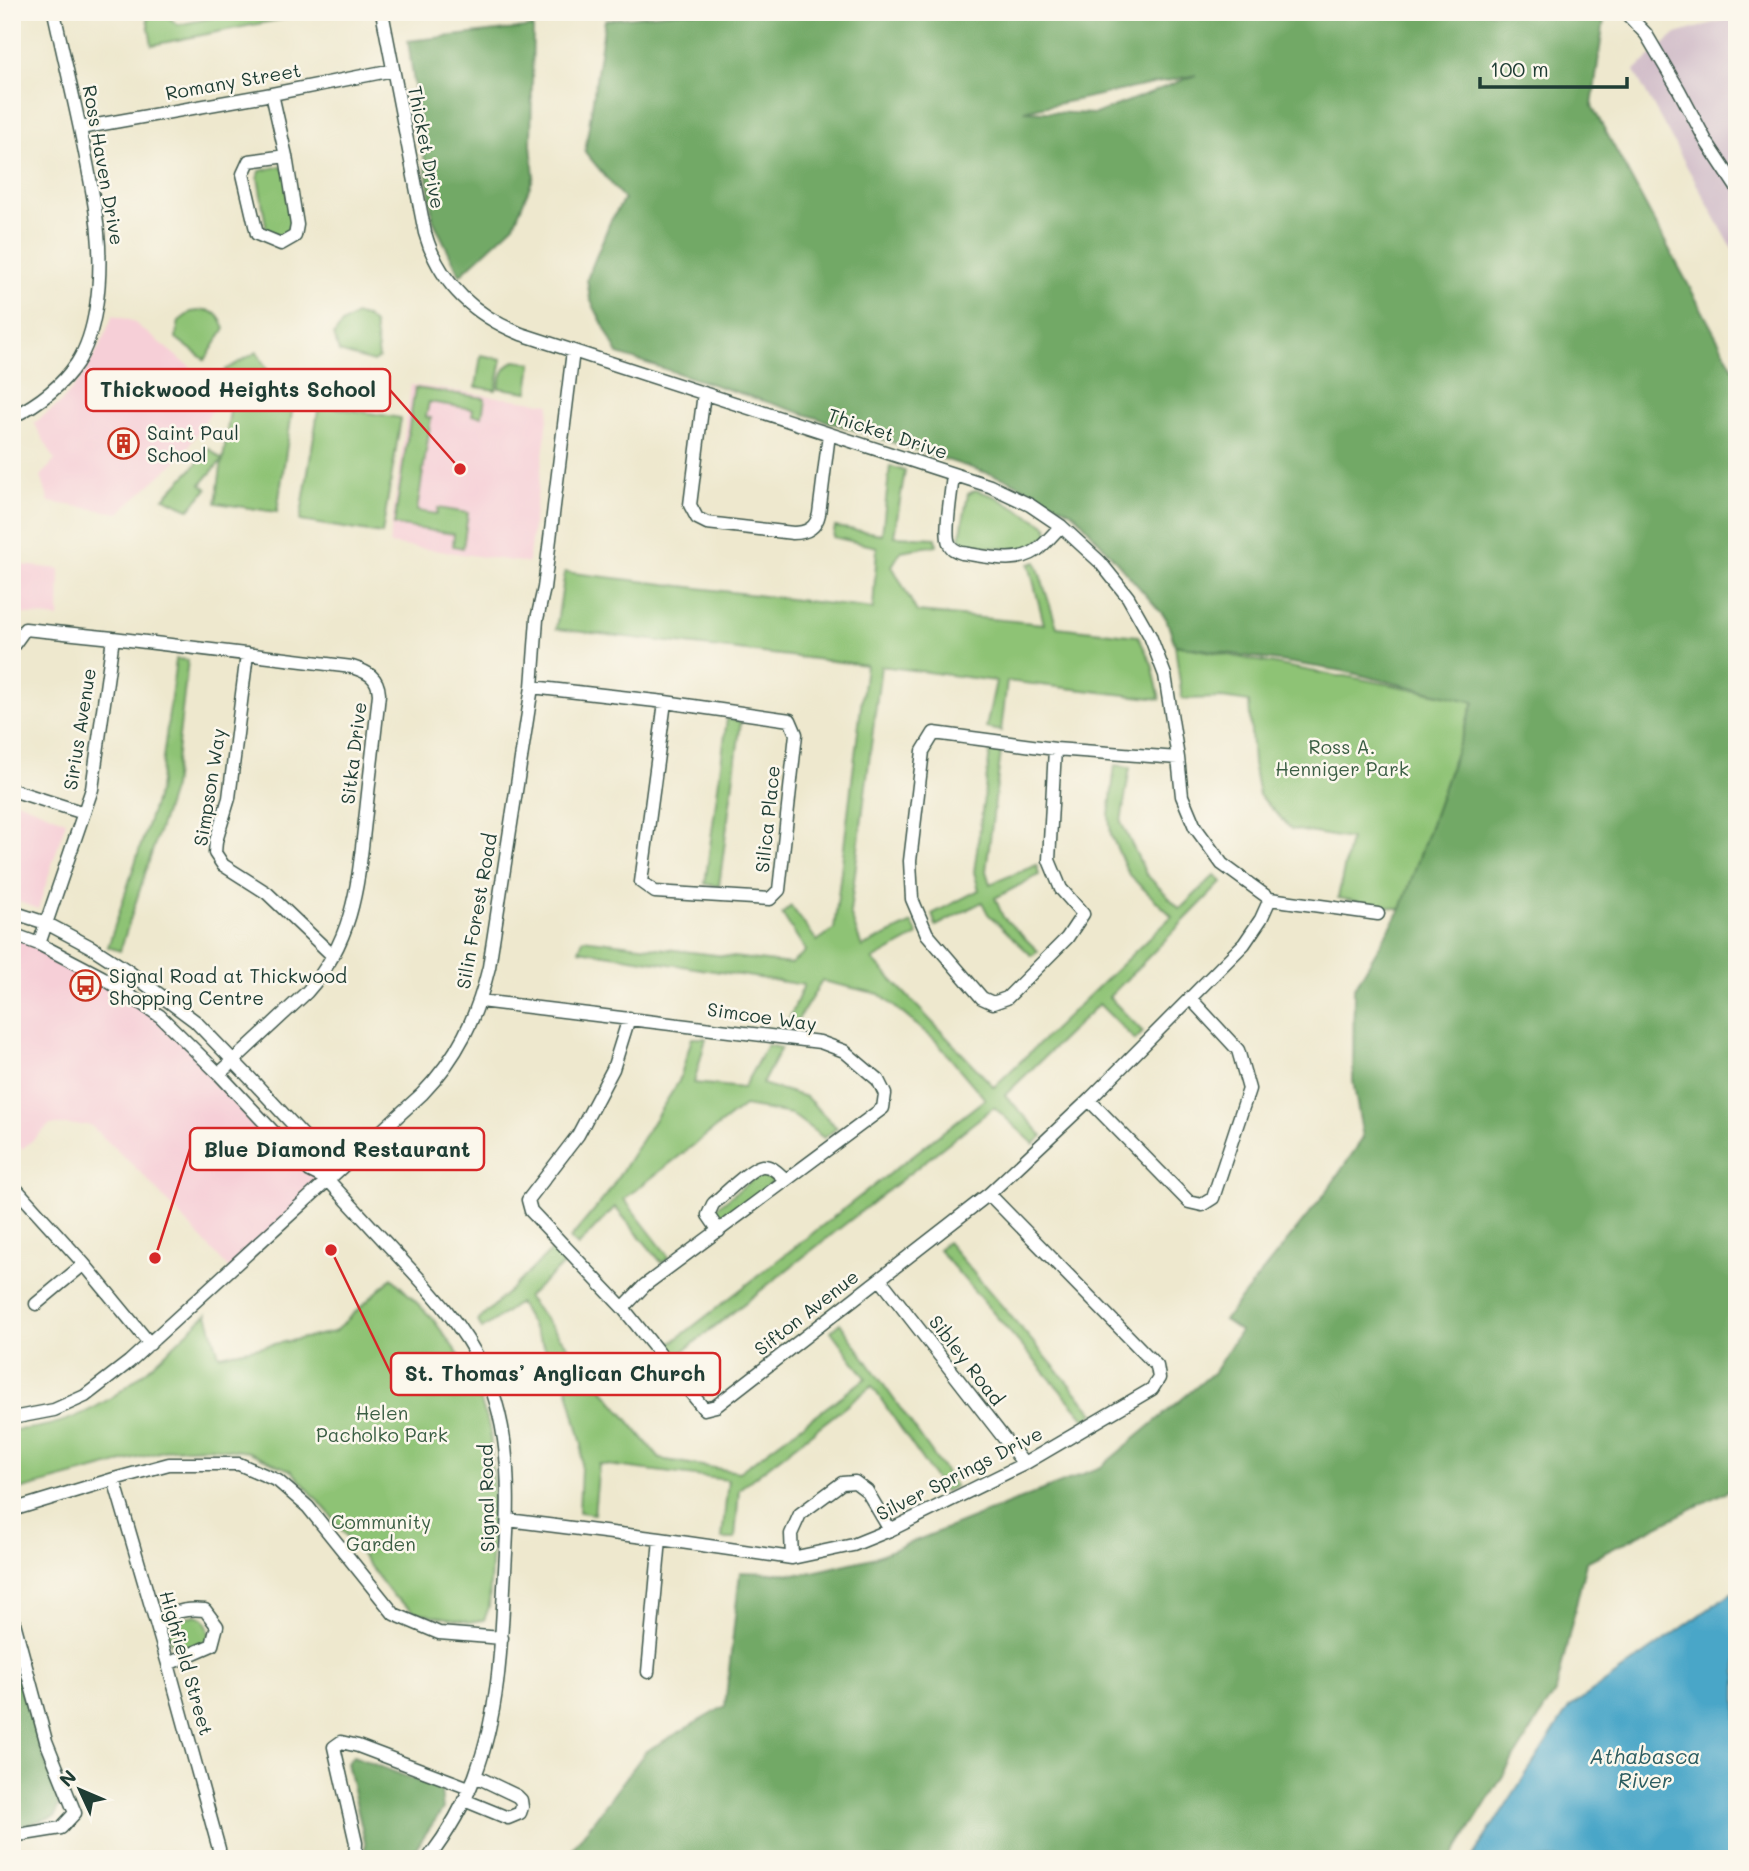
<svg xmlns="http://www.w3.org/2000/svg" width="1749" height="1871" font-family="Mali,sans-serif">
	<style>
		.built { fill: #f6cfd7 }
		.industrial { fill: #d1bdc9 }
		.green { fill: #8ec375; stroke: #568054; stroke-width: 2 }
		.forest { fill: #72a966; stroke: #48734d; stroke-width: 2; fill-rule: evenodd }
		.water { fill: #4aa6c8; stroke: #34727e; stroke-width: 2 }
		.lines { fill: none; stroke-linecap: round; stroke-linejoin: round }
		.minor-casing { stroke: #3e574b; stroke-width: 15 }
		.minor { stroke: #fff; stroke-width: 12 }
		.labels { text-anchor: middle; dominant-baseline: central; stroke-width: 5; stroke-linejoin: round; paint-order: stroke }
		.street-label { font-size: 19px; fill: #1f3d34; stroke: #fbf7ec }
		.poi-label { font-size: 19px; fill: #1f3d34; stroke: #fbf7ec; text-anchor: start }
		.park-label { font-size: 19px; fill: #3b5e44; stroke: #fbf7ec }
		.water-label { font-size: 21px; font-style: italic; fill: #2c5c60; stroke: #fbf7ec }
		.leader { fill: none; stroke: #d62828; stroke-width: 2.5 }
		.callout-dot { fill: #d62828; stroke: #fbf7ec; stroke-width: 2.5 }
		.callout { fill: #fbf7ec; stroke: #d62828; stroke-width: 2.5 }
		.callout-label { font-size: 21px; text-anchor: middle; font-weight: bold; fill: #1f3d34 }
	</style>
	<rect width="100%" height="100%" fill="#fbf7ec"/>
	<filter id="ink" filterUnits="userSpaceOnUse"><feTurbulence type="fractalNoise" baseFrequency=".0143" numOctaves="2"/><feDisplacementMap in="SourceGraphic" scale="14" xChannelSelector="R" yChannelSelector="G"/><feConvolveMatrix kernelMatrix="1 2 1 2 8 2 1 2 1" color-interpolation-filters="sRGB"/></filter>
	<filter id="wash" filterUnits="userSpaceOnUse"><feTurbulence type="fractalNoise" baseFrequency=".00686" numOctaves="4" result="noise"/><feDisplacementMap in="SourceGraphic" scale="28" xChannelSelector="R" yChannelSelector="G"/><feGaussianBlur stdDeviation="1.57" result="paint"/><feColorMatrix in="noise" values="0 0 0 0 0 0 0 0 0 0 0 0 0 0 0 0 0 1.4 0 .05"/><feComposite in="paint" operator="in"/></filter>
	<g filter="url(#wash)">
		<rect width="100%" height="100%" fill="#eee8ce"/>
		<path class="built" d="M 113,315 L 132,321 L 223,393 L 184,454 L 119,513 L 49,502 L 41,476 L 55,460 L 34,423 L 59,404 L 80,380 L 101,344 Z
			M 411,385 L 550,404 L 528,563 L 389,544 Z
			M 12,564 L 60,569 L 59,618 L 13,613 L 12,615 Z
			M 12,799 L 66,821 L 38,909 L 12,899 Z
			M 12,934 L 160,1016 L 270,1127 L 328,1180 L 230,1270 L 142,1174 L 90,1125 L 50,1125 L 22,1149 L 12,1139 Z"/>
		<path class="industrial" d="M 1737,16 L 1737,257 L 1634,71 L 1676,34 Z"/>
		<path class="green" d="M 146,12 L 162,12 L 178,25 L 240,12 L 318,12 L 152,45 Z
			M 280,166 L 286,172 L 294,228 L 291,235 L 283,237 L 267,232 L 258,177 L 260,171 Z
			M 207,310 L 218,315 L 225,328 L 205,360 L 176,338 L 179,321 L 191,312 Z
			M 356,315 L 366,317 L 374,324 L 379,358 L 373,362 L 339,352 L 334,335 L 342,324 Z
			M 257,352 L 269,373 L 236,391 L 225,370 Z
			M 481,355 L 502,359 L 496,390 L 476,387 Z
			M 515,361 L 532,363 L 528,392 L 499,388 C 501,376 503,367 515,361 Z
			M 415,388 L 485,398 L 482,416 L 472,415 L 473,409 L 429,402 L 426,417 L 431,418 L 417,511 L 437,514 L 438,508 L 468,513 L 463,548 L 453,546 L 454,534 L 394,525 Z
			M 232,396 L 293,405 L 277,512 L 216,503 L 222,460 L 201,484 L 207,489 L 189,509 L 164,498 L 194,467 L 208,448 L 223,460 Z
			M 319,405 L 401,418 L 382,534 L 300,521 Z
			M 890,466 L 905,471 L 894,536 L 936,538 L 937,545 L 901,551 L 892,566 L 917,612 L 1044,624 L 1029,564 L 1036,562 L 1057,627 L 1138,636 L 1152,664 L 1160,699 L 1007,681 L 1001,731 L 986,728 L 996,681 L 881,666 L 850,913 L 862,947 L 912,923 L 918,935 L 873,960 L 994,1087 L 1172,916 L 1129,875 L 1111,835 L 1109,816 L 1115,765 L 1130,767 L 1121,822 L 1146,874 L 1180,909 L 1215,875 L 1222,882 L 1109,997 L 1143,1032 L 1135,1040 L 1099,1004 L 1005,1095 L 1043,1136 L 1034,1144 L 994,1107 L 676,1357 L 668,1346 L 985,1099 L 936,1041 L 879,994 L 822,981 L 796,1023 L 788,1021 L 804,985 L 579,950 L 583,939 L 791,964 L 806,951 L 782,914 L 791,906 L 817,941 L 834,929 L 866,665 L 556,629 L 565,572 L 873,609 L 877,547 L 833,537 L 835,527 L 882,534 Z
			M 976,490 L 996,497 L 1047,526 L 1049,534 L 1026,550 L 967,545 L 960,538 L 968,494 Z
			M 1175,645 L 1337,676 L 1345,676 L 1474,701 L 1401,909 L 1338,898 L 1350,839 L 1291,829 L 1259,795 L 1253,763 L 1249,702 L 1222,698 L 1182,699 Z
			M 176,659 L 188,660 L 173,787 L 120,951 L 108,947 L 159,789 Z
			M 727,719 L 741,721 L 719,886 L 705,884 Z
			M 990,752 L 1001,752 L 986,871 L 990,884 L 1037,865 L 1039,875 L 995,898 L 1003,917 L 1038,951 L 1032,956 L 988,914 L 982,902 L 936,926 L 932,914 L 979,890 L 974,872 Z
			M 692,1038 L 706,1038 L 694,1083 L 743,1088 L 767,1045 L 781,1048 L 762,1084 L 806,1097 L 837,1128 L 824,1138 L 791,1114 L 744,1106 L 624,1199 L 669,1257 L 662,1263 L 615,1207 L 578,1246 L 570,1239 L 606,1196 L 679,1081 Z
			M 763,1171 L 770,1173 L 772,1176 L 772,1183 L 725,1219 L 721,1218 L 715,1211 L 716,1208 Z
			M 947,1242 L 1094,1413 L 1086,1420 L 938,1249 Z
			M 552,1250 L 564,1264 L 527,1297 L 660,1459 L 739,1472 L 866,1378 L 831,1331 L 840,1323 L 955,1486 L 944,1492 L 872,1386 L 739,1489 L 735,1539 L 722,1539 L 728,1480 L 599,1464 L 594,1514 L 579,1512 L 582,1445 L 567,1386 L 519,1303 L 482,1329 L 478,1321 Z
			M 392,1278 L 432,1318 L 471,1372 L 490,1430 L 494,1500 L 489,1607 L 484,1620 L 469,1622 L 415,1612 L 392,1595 L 328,1512 L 292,1471 L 249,1452 L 208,1447 L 171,1449 L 12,1492 L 12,1430 C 100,1427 147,1369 207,1314 L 219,1355 L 334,1332 Z
			M 196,1615 C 206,1617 208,1627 210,1637 L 205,1645 L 183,1650 L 174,1648 C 160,1622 174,1620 196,1615 Z"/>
		<path class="forest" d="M 680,12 L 1605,12 L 1592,106 L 1737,375 L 1737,1486 L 1586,1562 L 1556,1691 L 1451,1859 L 565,1859 L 646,1751 L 725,1706 L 740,1572 L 804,1574 L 872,1558 L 1101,1467 L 1214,1372 L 1240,1331 L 1224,1320 L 1325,1194 L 1363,1138 L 1353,1081 L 1354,989 L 1401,909 L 1474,702 L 1343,671 L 1175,645 L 1166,618 L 1074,513 L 1009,480 L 618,354 L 590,299 L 587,279 L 610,222 L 624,199 L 585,152 L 605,20 ZM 1196,75 L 1095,114 L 1023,111 Z
			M 533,27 L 531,144 L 534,176 L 514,225 L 460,275 L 433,220 L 408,41 Z
			M 12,1673 L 18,1678 L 59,1803 L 56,1816 L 12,1829 Z
			M 353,1756 L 441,1790 L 443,1809 L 408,1859 L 365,1859 L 365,1842 L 347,1763 Z"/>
		<path class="water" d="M 1737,1589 L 1737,1859 L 1471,1859 L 1569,1708 Z"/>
	</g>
	<g filter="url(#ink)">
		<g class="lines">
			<defs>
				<path id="minor" d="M 382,12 L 425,233 C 439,283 474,315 521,334 L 990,486 L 1030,505 L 1061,526 L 1100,562 L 1128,597 L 1150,636 L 1165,675 L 1178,758 L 1182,796 L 1195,827 L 1222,864 L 1270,899 L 1378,914
					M 1625,12 L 1646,34 L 1679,90 L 1706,141 L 1737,188
					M 272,94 L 286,156 L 297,225 L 295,236 L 281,244 L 257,234 L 243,174 L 249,161 L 286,156
					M 80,128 L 272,94 L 393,70
					M 704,393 L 690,505 L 697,518 L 707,523 L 793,533 C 807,533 816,528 819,514 L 829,434
					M 12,417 C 38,404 61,387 77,363 C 88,346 93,327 96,307 C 105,251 95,203 84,148 C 75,103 64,58 54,12
					M 953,475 C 952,489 944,532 949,543 C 951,549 956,551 962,553 C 986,556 1016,565 1037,550 C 1046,543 1053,534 1061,526
					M 12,647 L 25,629 L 113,638 L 352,667 C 368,672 378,677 379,694 C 375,734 370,773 366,812 C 358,881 356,937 307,992 L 219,1074
					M 247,654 L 229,798 L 216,841 L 215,853 L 223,865 L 267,893 L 333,956
					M 532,687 L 665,702 L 790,720 L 796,734 L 779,890 L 770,899 L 655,892 L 641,882 L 665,702
					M 1055,749 L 1049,860 L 1061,889 L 1083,914 L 1067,938 L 1007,998 L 993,1003 L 982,998 L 927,934 L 912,899 L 910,861 L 923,751 L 934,733 L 1055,749 L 1178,758
					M 12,790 L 84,813
					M 12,912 L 46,923 L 91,947 L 128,971 L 195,1021 L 249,1077 L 325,1159 L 328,1180
					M 12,934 L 39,944 L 102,977 L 160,1016 L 219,1074 L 310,1171 L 328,1180 C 352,1206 376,1232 400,1258 C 432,1292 463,1326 483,1368 C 516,1437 508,1514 504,1588 C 501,1652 498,1715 475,1776 C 464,1805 447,1834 428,1859
					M 39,944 L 92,789 L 113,638
					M 480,1001 L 820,1042 L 844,1051 L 878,1080 L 885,1094 L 883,1108 L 645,1285 L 623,1308
					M 629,1018 L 613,1069 L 578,1135 L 528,1200 L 531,1211 L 623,1308 L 704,1409 L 716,1406 L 989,1194 L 1089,1100 L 1244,944 L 1261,919 L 1270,899
					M 1089,1100 L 1189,1202 L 1202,1205 L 1213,1198 L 1249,1089 L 1238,1050 L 1190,998
					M 12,1187 L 18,1191 L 84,1264 L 150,1344
					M 719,1231 L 708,1215 L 713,1204 C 722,1196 752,1167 762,1166 C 772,1165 779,1174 786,1180
					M 880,1279 L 1024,1464
					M 36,1304 L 84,1264
					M 12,1418 L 54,1410 L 85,1396 L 129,1362 L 422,1094 C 457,1058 477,1017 489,967 L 532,687 L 537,619 L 544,588 L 573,351
					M 114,1479 L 168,1664 L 219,1849 L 219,1859
					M 12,1510 L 114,1479 L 169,1464 L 239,1464 L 278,1481 L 308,1507 L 394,1614 L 439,1633 L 502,1638
					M 508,1520 L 660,1539 L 792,1558 L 853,1545 L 890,1530 L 1024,1464 L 1152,1389 L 1159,1378 L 1157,1366 L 989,1194
					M 792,1558 L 791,1534 L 800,1514 L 842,1483 L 855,1482 L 867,1491 L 890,1530
					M 12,1615 L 46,1741 L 75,1813 L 61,1828 L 12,1836
					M 157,1625 C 170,1611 186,1608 205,1610 L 217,1626 L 212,1645 L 168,1664
					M 648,1672 L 660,1539
					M 464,1800 L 508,1818 L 520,1813 L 522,1807 L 521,1800 L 517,1796 L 475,1776
					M 355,1859 L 356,1843 L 334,1747 L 341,1742 L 358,1746 L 469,1788"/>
			</defs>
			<use href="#minor" class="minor-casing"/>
			<use href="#minor" class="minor"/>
		</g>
	</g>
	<defs>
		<symbol id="building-ring" viewBox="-11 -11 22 22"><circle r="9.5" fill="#fbf7ec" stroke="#c8321e" stroke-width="1.5"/><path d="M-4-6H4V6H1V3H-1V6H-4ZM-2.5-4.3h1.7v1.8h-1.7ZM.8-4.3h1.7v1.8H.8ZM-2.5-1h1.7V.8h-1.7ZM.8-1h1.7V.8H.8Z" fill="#c8321e"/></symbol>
		<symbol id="bus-ring" viewBox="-11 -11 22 22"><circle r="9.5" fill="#fbf7ec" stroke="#c8321e" stroke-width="1.5"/><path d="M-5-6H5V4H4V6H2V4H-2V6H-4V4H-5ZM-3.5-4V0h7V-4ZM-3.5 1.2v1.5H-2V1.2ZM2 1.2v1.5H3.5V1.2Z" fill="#c8321e"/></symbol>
	</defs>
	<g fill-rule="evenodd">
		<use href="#building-ring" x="106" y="426" width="35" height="35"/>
		<use href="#bus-ring" x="68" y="968" width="35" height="35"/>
	</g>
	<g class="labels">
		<g class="street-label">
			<text transform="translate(233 81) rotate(-10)">Romany Street</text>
			<text transform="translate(427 147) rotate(79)">Thicket Drive</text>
			<text transform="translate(104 165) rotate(80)">Ross Haven Drive</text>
			<text transform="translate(888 433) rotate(18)">Thicket Drive</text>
			<text transform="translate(79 729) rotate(-81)">Sirius Avenue</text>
			<text transform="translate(353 753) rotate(-83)">Sitka Drive</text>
			<text transform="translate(209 787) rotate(-81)">Simpson Way</text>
			<text transform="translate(767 819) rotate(-84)">Silica Place</text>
			<text transform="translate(476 911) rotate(-80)">Silin Forest Road</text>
			<text transform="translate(762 1016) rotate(8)">Simcoe Way</text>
			<text transform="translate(806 1312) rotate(-38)">Sifton Avenue</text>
			<text transform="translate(967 1360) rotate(52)">Sibley Road</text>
			<text transform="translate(959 1473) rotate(-27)">Silver Springs Drive</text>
			<text transform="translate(486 1498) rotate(-91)">Signal Road</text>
			<text transform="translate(187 1663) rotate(74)">Highfield Street</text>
		</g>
		<g class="poi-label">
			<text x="147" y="432">Saint Paul<tspan x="147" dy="22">School</tspan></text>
			<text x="109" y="975">Signal Road at Thickwood<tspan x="109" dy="22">Shopping Centre</tspan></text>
		</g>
		<g class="park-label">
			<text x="1342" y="746">Ross A.<tspan x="1342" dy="22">Henniger Park</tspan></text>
			<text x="382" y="1412">Helen<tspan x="382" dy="22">Pacholko Park</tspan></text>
			<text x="381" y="1521">Community<tspan x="381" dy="22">Garden</tspan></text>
		</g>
		<g class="water-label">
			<text x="1645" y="1755">Athabasca<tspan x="1645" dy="24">River</tspan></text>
		</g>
	</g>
	<path class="leader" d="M460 469L390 390M155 1258L190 1149M331 1250L391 1374"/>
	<g class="callout-dot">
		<circle cx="460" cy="469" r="7"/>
		<circle cx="155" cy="1258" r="7"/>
		<circle cx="331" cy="1250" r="7"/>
	</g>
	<g class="callout">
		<rect x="86" y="369" width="304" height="42" rx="7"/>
		<rect x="190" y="1128" width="294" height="42" rx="7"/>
		<rect x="391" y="1353" width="329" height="42" rx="7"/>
	</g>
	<g class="callout-label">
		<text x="238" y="397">Thickwood Heights School</text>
		<text x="337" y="1157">Blue Diamond Restaurant</text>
		<text x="555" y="1381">St. Thomas’ Anglican Church</text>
	</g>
	<rect width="1749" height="1871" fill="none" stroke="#fbf7ec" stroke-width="42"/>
	<g transform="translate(80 1790) rotate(314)" stroke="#fbf7ec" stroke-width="5" paint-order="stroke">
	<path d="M0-5L12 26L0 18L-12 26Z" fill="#1f3d34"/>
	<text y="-10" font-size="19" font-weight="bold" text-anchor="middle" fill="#1f3d34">N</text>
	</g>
	<path d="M1480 77v10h147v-10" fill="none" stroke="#1f3d34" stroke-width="3.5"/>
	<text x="1490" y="77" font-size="21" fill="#1f3d34" stroke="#fbf7ec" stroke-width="5" paint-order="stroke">100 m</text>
</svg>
